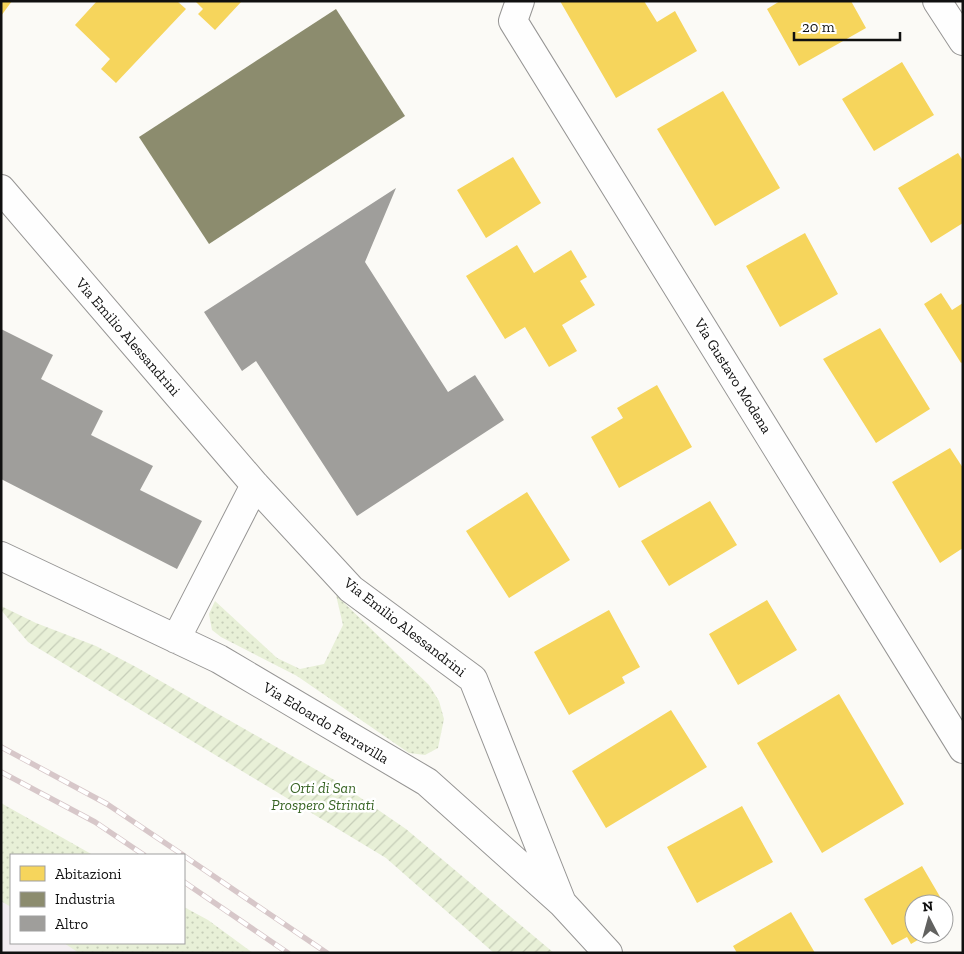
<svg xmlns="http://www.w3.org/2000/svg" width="964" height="954" font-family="'Zilla Slab',serif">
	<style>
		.industrial { fill: #f3eef1 }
		.grass { fill: url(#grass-dots) }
		.garden { fill: url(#garden-furrows) }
		.homes { fill: #f6d55c }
		.industry { fill: #8c8c6e }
		.building { fill: #9f9e9b }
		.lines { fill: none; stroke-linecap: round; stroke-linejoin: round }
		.minor-casing { stroke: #969594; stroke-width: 30 }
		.minor { stroke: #fefefe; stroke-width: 28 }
		.rail-casing { stroke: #d7c7c9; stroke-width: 5.5 }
		.rail { stroke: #fff; stroke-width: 4; stroke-dasharray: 11; stroke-linecap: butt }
		.labels { text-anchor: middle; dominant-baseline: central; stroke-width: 5; stroke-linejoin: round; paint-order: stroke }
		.street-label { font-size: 15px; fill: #101010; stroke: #fff }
		.park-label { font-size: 15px; font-style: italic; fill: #386424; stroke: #fff }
	</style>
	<defs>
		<pattern id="grass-dots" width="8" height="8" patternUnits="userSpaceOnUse" patternTransform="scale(1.25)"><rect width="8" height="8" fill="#e8f0d7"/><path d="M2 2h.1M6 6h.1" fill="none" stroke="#c6cdb8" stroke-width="1.8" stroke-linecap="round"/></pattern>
		<pattern id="garden-furrows" width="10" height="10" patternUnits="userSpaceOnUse" patternTransform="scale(1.25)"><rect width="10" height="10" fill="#e8f0d7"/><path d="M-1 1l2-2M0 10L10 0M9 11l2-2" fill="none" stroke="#c6cdb8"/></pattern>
	</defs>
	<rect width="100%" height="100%" fill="#fbfaf6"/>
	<path class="industrial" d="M 1,824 L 11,855 L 11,943 L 184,943 L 223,953 L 1,953 Z"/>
	<path class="grass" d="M 336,595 L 429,685 L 439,701 L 444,719 L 438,748 L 425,755 L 409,753 L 297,676 L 221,637 L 212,630 L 209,614 L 215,601 L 277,658 L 300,669 L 324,664 L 343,625 Z
		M 1,803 L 93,855 L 11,855 L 11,907 L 1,901 Z
		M 184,907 L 208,920 L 253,953 L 79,953 L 64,943 L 184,943 Z"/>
	<path class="garden" d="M 1,606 L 36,623 L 96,646 L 136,667 L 336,781 L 406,829 L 554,953 L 494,953 L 386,858 L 28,642 L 1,610 Z"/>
	<path class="homes" d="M 1,1 L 12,1 L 1,16 Z
		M 97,1 L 177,1 L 186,9 L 116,83 L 101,69 L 110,59 L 75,25 Z
		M 195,1 L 242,1 L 215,30 L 198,14 L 203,9 Z
		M 560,1 L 644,1 L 657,22 L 675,11 L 697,51 L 616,98 Z
		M 780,1 L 851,1 L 866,28 L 799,66 L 767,9 Z
		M 902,62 L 934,115 L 874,151 L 842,99 Z
		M 723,91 L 780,188 L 715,226 L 657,129 Z
		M 958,153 L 963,161 L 963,223 L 931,243 L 898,188 Z
		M 513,157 L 541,203 L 486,238 L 457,190 Z
		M 805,233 L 838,294 L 780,327 L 746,266 Z
		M 517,245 L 534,273 L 571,250 L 587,277 L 580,281 L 595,305 L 562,325 L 577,351 L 549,367 L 525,327 L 505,339 L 466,276 Z
		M 941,293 L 952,310 L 963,303 L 963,362 L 961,363 L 924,304 Z
		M 880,328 L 930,409 L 876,443 L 823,359 Z
		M 657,385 L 692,447 L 619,488 L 591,437 L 623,418 L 617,408 Z
		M 950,448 L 963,468 L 963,548 L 940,563 L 892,482 Z
		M 527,492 L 570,560 L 509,598 L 466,531 Z
		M 710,501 L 737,545 L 669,586 L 641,541 Z
		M 767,600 L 797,650 L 738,685 L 709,634 Z
		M 609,610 L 640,667 L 622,677 L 625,683 L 569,715 L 534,652 Z
		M 839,694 L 904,804 L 822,853 L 757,743 Z
		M 671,710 L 707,767 L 606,828 L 572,771 Z
		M 742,806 L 773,862 L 697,903 L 667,847 Z
		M 922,866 L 953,919 L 944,925 L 944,904 L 914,904 L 914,934 L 928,934 L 911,944 L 907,937 L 892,945 L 864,899 Z
		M 791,912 L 815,953 L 737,953 L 733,946 Z"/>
	<path class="industry" d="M 336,9 L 405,116 L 209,244 L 139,137 Z"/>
	<path class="building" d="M 396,188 L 365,262 L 448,392 L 475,375 L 504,420 L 357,516 L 256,361 L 242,371 L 204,312 Z
		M 1,329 L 53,355 L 41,379 L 103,411 L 91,435 L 153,466 L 140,490 L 202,521 L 177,569 L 1,479 Z"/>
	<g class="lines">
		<defs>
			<path id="minor" d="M 520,1 L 513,21 L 963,749
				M 937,1 L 963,41
				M 1,189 L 255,485 L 351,589 L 473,679 L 562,903
				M 1,556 L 219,659 L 427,782 L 562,903 L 608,953
				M 176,639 L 255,485"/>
		</defs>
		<use href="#minor" class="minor-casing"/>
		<use href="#minor" class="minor"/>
		<defs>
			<path id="rail" d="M 1,747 L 107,804 L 183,855
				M 1,772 L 95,822 L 144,855
				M 184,856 L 327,953
				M 184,882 L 288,953"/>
		</defs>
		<use href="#rail" class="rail-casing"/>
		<use href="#rail" class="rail"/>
	</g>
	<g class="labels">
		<g class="street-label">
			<text transform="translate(128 337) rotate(49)">Via Emilio Alessandrini</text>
			<text transform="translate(733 376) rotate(58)">Via Gustavo Modena</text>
			<text transform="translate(405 627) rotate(38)">Via Emilio Alessandrini</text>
			<text transform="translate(326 723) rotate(31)">Via Edoardo Ferravilla</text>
		</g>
		<g class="park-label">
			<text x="323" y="788">Orti di San<tspan x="323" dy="17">Prospero Strinati</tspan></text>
		</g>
	</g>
	<rect width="964" height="954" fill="none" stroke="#101010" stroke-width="5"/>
	<rect x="10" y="854" width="175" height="90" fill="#ffffff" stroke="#9f9f9f"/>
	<rect x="20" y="866" width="25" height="15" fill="#f6d55c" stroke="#9f9f9f"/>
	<text x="55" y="879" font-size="15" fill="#101010">Abitazioni</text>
	<rect x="20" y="892" width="25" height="15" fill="#8c8c6e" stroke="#9f9f9f"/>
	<text x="55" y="904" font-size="15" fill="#101010">Industria</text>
	<rect x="20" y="916" width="25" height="15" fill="#9f9e9b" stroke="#9f9f9f"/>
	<text x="55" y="929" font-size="15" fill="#101010">Altro</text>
	<g transform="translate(929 919) rotate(354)"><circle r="24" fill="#ffffff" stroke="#9f9f9f"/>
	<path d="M0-4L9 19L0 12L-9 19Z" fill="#626260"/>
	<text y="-8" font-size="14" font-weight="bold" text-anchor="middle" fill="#101010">N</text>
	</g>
	<path d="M794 32v8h106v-8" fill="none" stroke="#101010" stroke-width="2.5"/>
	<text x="802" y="32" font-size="15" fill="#101010" stroke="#ffffff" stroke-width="4" paint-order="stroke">20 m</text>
</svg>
